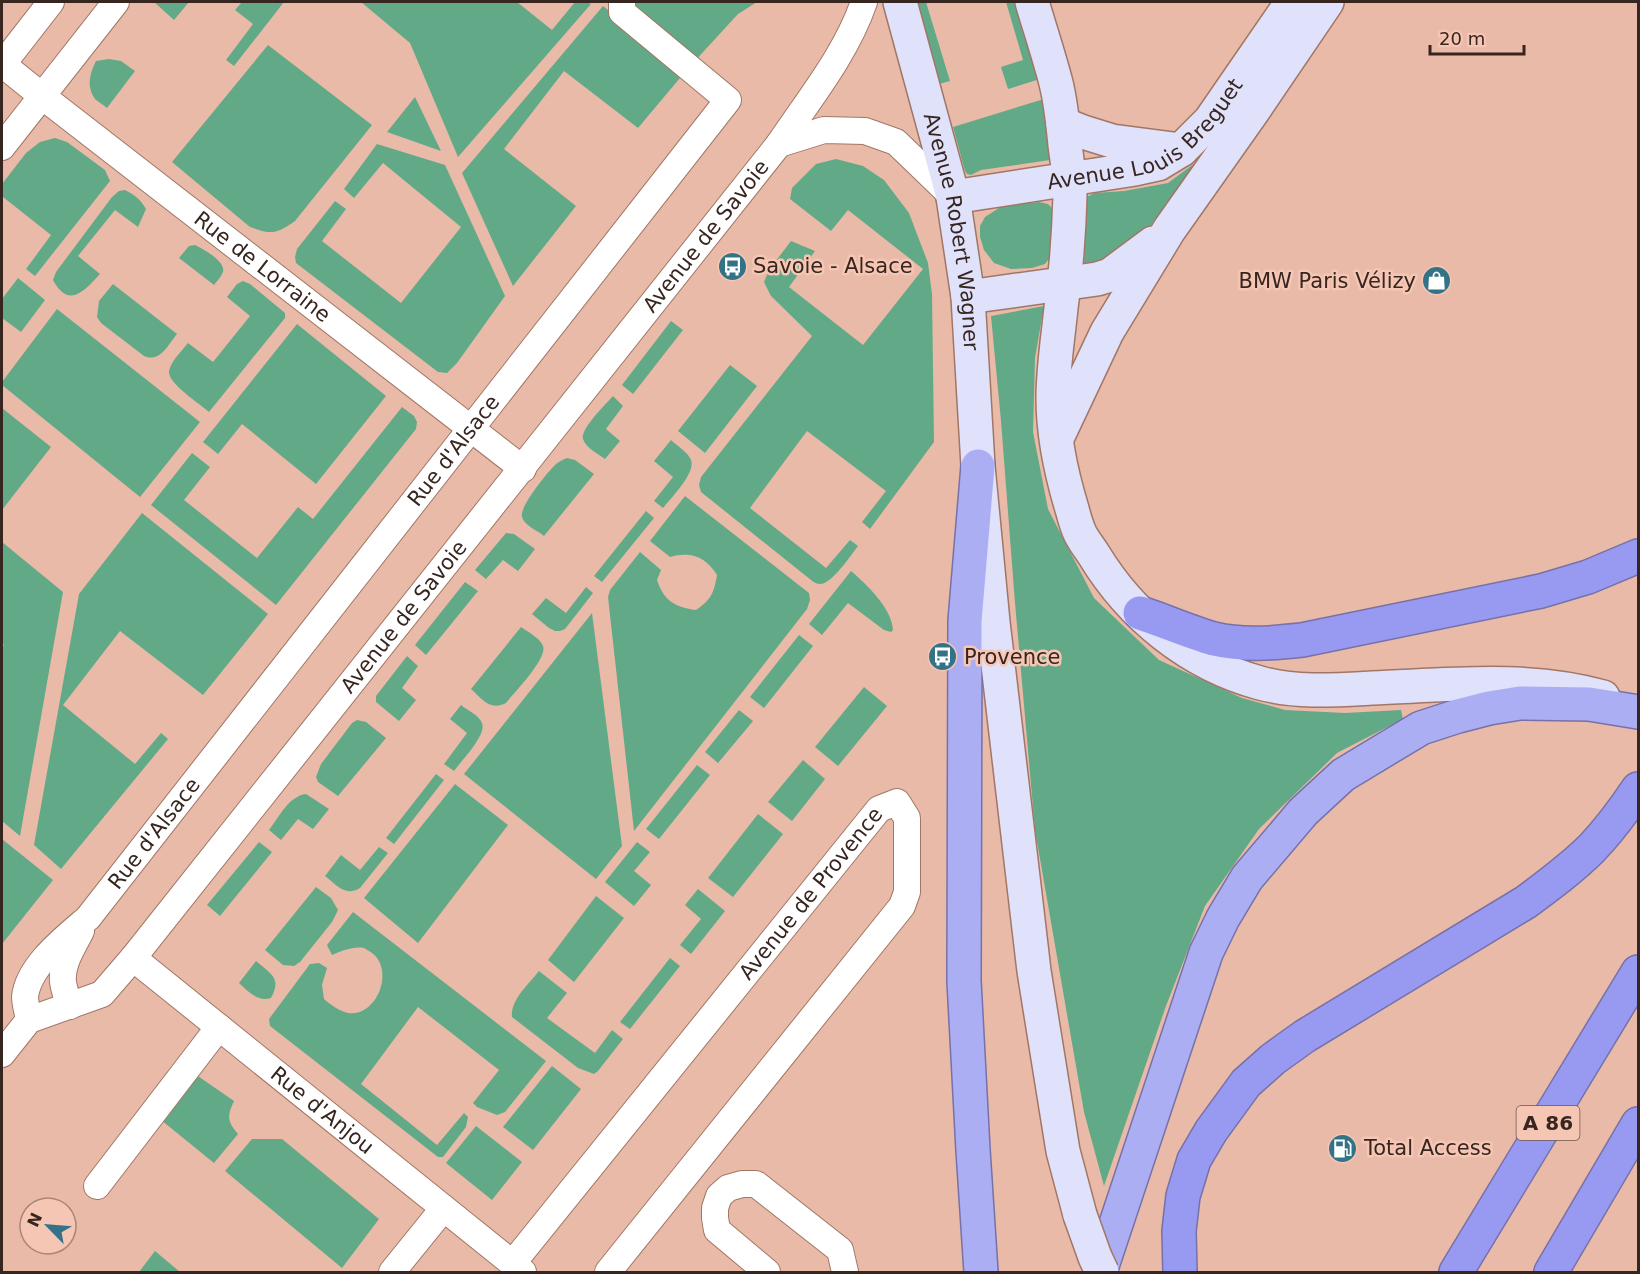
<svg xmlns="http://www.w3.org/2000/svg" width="1640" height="1274" font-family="'DejaVu Sans',sans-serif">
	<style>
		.green { fill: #62aa87 }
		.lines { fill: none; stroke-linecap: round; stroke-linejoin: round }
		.minor-casing { stroke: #a17665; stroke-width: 28 }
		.secondary-casing { stroke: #a17665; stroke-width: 36 }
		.trunk-casing { stroke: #7671a8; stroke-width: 36 }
		.motorway-casing { stroke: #7671a8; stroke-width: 36 }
		.minor { stroke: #fff; stroke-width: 26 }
		.secondary { stroke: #e0e1fb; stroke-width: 33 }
		.trunk { stroke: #acaef4; stroke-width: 33 }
		.motorway { stroke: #989af1; stroke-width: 33 }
		.secondary-bridge-casing { stroke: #a17665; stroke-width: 36; stroke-linecap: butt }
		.secondary-bridge { stroke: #e0e1fb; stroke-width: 33 }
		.labels { text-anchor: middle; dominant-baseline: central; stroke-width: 5; stroke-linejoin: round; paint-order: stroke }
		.shield { fill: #f6c6b4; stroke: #70554c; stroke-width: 1.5 }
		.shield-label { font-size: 20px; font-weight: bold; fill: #37251f }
		.street-label { font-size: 21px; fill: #37251f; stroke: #f6c6b4 }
		.poi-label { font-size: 21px; fill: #37251f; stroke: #f6c6b4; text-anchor: start }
	</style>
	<rect width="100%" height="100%" fill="#e9baa8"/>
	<path class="green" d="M 154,2 L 189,2 L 174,20 Z
		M 242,2 L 284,2 L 234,66 L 226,60 L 253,24 L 235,10 Z
		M 361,2 L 517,2 L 552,30 L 575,2 L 587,2 L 591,4 L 458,157 L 410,43 Z
		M 632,2 L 757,2 L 738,14 L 693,63 L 634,11 Z
		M 914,2 L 926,2 L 950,81 L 939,84 Z
		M 1006,2 L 1016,2 L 1040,79 L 1008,89 L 1001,67 L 1023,60 Z
		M 603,6 L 685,72 L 638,128 L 564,71 L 504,149 L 576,206 L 513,286 L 462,173 Z
		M 268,45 L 372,125 L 295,221 C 276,234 272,235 250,227 L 172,162 Z
		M 109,59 L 121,61 L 135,71 L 107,108 C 104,105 98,102 95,99 C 86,87 90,73 96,61 Z
		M 415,97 L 441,151 L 387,132 Z
		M 1044,99 L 1050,160 L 981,170 L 971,175 L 967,174 L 965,171 L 953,127 Z
		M 55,138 L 67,142 L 105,170 L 110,181 L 35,276 L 26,269 L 51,235 L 3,197 L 2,198 L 2,184 L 26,153 L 40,142 Z
		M 377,144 L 445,165 L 505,296 L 457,363 L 447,373 L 438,372 L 296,263 L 295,257 L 297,249 L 335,201 L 346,209 L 322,241 L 401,303 L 461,227 L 383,163 L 354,198 L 344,189 Z
		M 1206,150 L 1150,226 L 1130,249 L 1084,270 L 1085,203 L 1087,197 L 1094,193 L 1124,191 L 1168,183 L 1195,163 Z
		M 836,159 L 863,166 L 884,180 L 909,213 L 928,263 L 932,294 L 934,442 L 870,529 L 862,522 L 886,491 L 807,431 L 750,508 L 826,568 L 850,540 L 858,546 C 851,555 831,585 820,584 C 817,584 813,582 811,580 L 701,492 L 699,485 L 701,477 L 812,336 L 771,296 L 764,282 L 769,270 L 791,241 L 815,251 L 789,287 L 863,345 L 923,269 L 848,210 L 831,231 L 790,199 L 792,188 L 816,164 Z
		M 125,190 C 135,195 141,200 146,209 L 138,227 L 115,210 L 78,256 L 100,274 C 85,290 69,310 53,280 L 56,272 L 112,197 L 119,191 Z
		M 1039,202 L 1048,204 L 1055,211 L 1052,255 L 1045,264 L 1032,268 L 1011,269 L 994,263 L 984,250 L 980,237 L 980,226 L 985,217 L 1002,206 Z
		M 195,245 C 203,249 226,261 223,272 C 221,277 217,281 214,285 L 179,258 L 189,246 Z
		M 18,278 L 45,300 L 21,332 L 2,318 L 2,299 Z
		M 243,281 L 250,284 L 285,313 L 285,318 L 209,412 C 200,404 167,383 169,371 C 171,361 182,351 188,343 L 213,362 L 250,316 L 227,297 L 237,284 Z
		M 113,284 L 177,334 C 168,345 160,363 144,356 L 101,323 L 97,317 L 99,301 Z
		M 1044,306 L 1035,358 L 1033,432 L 1048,509 L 1094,598 L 1159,660 L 1242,698 L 1285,710 L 1345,713 L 1401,710 L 1403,719 L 1337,753 L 1259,829 L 1205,906 L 1166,1006 L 1104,1186 L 1084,1112 L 1035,830 L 1015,603 L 1001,421 L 991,316 Z
		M 57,309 L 200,422 L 140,497 L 2,385 L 2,382 Z
		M 671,321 L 683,330 L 633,394 L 622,385 Z
		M 297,324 L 386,396 L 316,484 L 242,424 L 218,454 L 203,442 Z
		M 730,365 L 757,386 L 705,453 L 678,431 Z
		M 613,396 L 623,406 L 606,429 L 620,441 L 605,459 C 598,454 586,448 583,439 C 580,429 606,404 613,396 Z
		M 402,407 L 414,416 L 417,422 L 416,429 L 276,605 L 151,505 L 192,453 L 210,467 L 184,500 L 257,558 L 298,507 L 313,519 Z
		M 2,408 L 51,447 L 2,510 Z
		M 671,440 C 677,446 688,452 691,460 C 696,473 671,498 663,508 L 654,501 L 673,477 L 654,461 Z
		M 567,458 L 575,460 L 594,474 L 544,536 C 538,531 524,525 522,517 C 519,507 547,473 555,465 C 558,462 562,460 567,458 Z
		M 685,496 L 809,593 L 810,600 L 807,609 L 634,831 L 608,597 L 610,590 L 640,552 L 661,570 L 657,580 C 664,601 675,607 696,610 C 711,600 714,593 717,575 C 706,557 691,551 670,557 L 650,541 Z
		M 646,511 L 654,518 L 602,582 L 594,576 Z
		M 142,513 L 268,614 L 203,695 L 120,631 L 63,705 L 135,764 L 161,733 L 168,739 L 61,869 L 34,845 L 79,594 Z
		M 506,533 L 514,534 L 535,549 L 518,571 L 503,560 L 486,579 L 475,570 Z
		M 2,542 L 63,592 L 20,836 L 2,821 L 2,648 L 4,645 L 2,642 Z
		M 851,571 C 866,584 892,608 893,630 L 891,632 L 884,630 L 848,603 L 822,635 L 809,624 Z
		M 465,582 L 478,591 L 426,655 L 415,645 Z
		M 586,587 L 593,593 L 565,629 L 560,631 L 555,631 L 549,628 L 532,614 L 546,598 L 566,613 Z
		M 592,613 L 622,846 L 596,879 L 464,774 Z
		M 521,627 C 528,632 540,638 543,646 C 548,658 514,693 506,703 C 490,711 483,700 471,689 Z
		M 799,635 L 813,646 L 764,708 L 750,697 Z
		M 407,656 L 418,666 L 402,688 L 416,700 L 399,721 L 376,702 L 376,696 Z
		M 864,687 L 887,706 L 838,766 L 815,747 Z
		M 461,705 C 467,710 480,716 482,723 C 487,735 461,761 454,771 L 444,764 L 467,733 L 450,719 Z
		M 739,710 L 753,721 L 718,763 L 705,752 Z
		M 357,720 L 366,722 L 386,738 L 338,796 L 318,782 L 316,777 L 321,764 L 352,723 Z
		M 803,760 L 825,779 L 792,821 L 768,802 Z
		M 697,765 L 710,775 L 659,839 L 646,829 Z
		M 436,774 L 444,780 L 394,844 L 386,838 Z
		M 455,784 L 508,825 L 418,943 L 364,898 Z
		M 306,794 L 329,809 L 313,829 L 298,819 L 281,840 L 269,830 C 279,817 289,796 306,794 Z
		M 758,814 L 783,834 L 733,897 L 708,878 Z
		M 2,839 L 53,880 L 2,944 Z
		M 259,842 L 272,852 L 220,916 L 207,905 Z
		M 637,842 L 650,852 L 634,871 L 651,885 L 634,906 L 605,882 Z
		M 379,847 L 388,853 L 360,888 C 345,897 337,885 325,876 L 341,855 L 360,870 Z
		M 316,887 L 331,898 L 338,910 L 332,922 L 300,962 L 294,966 L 283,965 L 265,950 Z
		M 698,889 L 725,911 L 691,954 L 680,945 L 701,919 L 685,905 Z
		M 596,896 L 624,918 L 574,982 L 548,960 Z
		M 353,912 L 546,1061 L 505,1112 L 497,1115 L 477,1107 L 473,1103 L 499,1070 L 418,1007 L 361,1084 L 437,1145 L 464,1113 L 468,1117 L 466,1127 L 443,1157 L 438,1157 L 270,1026 L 269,1019 L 310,964 L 319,963 L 327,968 L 322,985 L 324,999 C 331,1005 339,1011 348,1013 C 377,1017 395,970 372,953 C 369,951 366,949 364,948 C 353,946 342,951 332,955 L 327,945 Z
		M 670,958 L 680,966 L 630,1029 L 620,1022 Z
		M 256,961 C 271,974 282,978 271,998 C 257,1002 249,992 239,983 Z
		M 539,971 L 567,993 L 547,1018 L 595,1053 L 612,1030 L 623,1039 L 598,1071 L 594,1074 L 578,1068 L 512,1017 C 510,1000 529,984 539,971 Z
		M 552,1066 L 581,1089 L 533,1150 L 503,1127 Z
		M 195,1074 L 234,1101 C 227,1116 227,1121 238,1134 L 214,1163 L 161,1120 Z
		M 476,1126 L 522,1162 L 492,1200 L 446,1163 Z
		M 252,1139 L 282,1139 L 379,1219 L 342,1268 L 225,1171 Z
		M 155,1251 L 180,1272 L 139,1272 Z"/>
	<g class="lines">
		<defs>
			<g id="minor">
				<path id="s1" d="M 2,64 L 42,96 L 523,469"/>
				<path d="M 2,65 L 51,2"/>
				<path d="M 779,144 L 824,130 L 865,131 L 896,142 L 953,197"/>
				<path d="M 2,147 L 116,2"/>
				<path id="s2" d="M 133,958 L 523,1272"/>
				<path d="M 70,1006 C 67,998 64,990 63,982 C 61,964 73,947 81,931"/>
				<path id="s3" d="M 29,1020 C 28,1013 25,1004 25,997 C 28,966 66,937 88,918 L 728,100 L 622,12 L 622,2"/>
				<path id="s4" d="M 2,1054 L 29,1020 L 102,994 L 133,958 L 779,144 C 810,98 846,54 864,2"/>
				<path d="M 97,1186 L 219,1027"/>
				<path id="s5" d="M 512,1264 L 879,809 L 897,802 L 907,818 L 907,892 L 902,906 L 608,1272"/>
				<path d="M 392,1272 L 443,1209"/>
				<path d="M 767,1272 L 717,1230 L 715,1218 L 715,1208 L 719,1196 L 728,1188 L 742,1184 L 756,1184 L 840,1250 L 845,1272"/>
			</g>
			<g id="secondary">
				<path id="s6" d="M 900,2 L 953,197 L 968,297 L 978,466 L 993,622 L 1034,971 L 1063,1151 L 1080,1215"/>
				<path d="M 1032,2 C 1040,29 1049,56 1056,83 C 1061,103 1063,124 1065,145 C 1067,161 1070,178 1070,195 C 1069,231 1066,272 1061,308 C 1058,338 1053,368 1053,398 C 1053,433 1062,476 1072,509 C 1074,516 1076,524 1079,531 C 1082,539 1089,547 1094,555 C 1131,616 1190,664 1260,683 C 1297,693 1335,690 1372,688 C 1449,685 1528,676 1603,697"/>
				<path d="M 1063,124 L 1083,132 L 1112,141 L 1181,150"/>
				<path id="s7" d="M 953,197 L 1135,169 L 1158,164 L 1181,150 L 1210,121 L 1292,2"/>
				<path d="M 968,297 L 1097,279 L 1110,275 L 1153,243"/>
				<path d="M 1057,438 L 1107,332 L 1169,230 L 1253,111 L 1327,2"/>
			</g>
			<path id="trunk" d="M 978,466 L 965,621 L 964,981 L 973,1150 L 981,1272
				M 1100,1272 L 1206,953 L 1223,918 L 1247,878 L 1303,812 L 1343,775 L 1421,728 L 1458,716 L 1489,708 L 1520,703 L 1589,704 L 1638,712"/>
			<path id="motorway" d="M 1140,613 C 1165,621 1189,632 1214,639 C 1243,646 1274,643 1302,640 L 1541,591 L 1588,577 L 1638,556
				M 1180,1272 L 1179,1231 L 1183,1196 L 1194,1160 L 1211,1131 L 1246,1083 L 1273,1059 L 1305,1036 L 1526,902 C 1549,885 1572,868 1592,848 C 1609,830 1624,810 1638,789
				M 1456,1272 L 1638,972
				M 1551,1272 L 1638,1124"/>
		</defs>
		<use href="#minor" class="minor-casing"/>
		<use href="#secondary" class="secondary-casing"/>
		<use href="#trunk" class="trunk-casing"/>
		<use href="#motorway" class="motorway-casing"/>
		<use href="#minor" class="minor"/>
		<use href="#secondary" class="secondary"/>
		<use href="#trunk" class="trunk"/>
		<use href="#motorway" class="motorway"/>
		<defs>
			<path id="secondary-bridge" d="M 1080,1215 L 1095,1257 L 1102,1272"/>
		</defs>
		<use href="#secondary-bridge" class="secondary-bridge-casing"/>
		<use href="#secondary-bridge" class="secondary-bridge"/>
	</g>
	<defs>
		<symbol id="bus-disc" viewBox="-11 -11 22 22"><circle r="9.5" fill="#347387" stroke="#f6c6b4"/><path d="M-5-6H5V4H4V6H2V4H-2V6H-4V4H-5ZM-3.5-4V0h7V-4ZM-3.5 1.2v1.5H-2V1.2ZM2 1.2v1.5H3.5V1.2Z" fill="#fff"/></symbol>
		<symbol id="shop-disc" viewBox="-11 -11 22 22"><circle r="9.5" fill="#347387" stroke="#f6c6b4"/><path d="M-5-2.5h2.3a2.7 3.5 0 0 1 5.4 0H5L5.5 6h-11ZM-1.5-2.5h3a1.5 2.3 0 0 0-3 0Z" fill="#fff"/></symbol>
		<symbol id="fuel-disc" viewBox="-11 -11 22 22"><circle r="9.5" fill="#347387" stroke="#f6c6b4"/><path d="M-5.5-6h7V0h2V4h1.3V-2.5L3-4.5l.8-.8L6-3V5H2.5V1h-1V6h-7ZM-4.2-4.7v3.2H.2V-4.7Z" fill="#fff"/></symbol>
	</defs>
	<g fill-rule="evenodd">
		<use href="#bus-disc" x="716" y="250" width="33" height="33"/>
		<use href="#shop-disc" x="1420" y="264" width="33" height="33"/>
		<use href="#bus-disc" x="926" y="640" width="33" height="33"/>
		<use href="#fuel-disc" x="1326" y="1132" width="33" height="33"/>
	</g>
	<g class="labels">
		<rect class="shield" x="1516.5" y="1106" width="63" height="34" rx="4.5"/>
		<g class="shield-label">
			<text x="1548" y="1123">A 86</text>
		</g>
		<g class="street-label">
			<text stroke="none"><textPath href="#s7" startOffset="210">Avenue Louis Breguet</textPath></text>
			<text stroke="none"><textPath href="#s6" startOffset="236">Avenue Robert Wagner</textPath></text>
			<text stroke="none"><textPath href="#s4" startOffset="1090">Avenue de Savoie</textPath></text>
			<text stroke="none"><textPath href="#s1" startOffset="330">Rue de Lorraine</textPath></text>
			<text stroke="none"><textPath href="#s3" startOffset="720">Rue d'Alsace</textPath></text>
			<text stroke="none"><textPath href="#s4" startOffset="604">Avenue de Savoie</textPath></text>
			<text stroke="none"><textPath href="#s3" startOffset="234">Rue d'Alsace</textPath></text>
			<text stroke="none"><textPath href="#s5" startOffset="476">Avenue de Provence</textPath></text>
			<text stroke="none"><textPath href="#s2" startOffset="243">Rue d'Anjou</textPath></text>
		</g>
		<g class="poi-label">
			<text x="753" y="266">Savoie - Alsace</text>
			<text x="1416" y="281" text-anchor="end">BMW Paris Vélizy</text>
			<text x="964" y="657">Provence</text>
			<text x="1364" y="1148">Total Access</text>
		</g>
	</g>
	<rect width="1640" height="1274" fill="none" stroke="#37251f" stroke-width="6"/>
	<g transform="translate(48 1226) rotate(295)"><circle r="28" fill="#f6c6b4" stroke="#aa8678" stroke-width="1.5"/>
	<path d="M0-4.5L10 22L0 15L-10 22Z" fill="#347387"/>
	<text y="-9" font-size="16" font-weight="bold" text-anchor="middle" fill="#37251f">N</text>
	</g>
	<path d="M1430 45v9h94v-9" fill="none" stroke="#37251f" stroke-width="3"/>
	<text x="1439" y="45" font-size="18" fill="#37251f" stroke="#f6c6b4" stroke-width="4.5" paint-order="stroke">20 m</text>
</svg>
